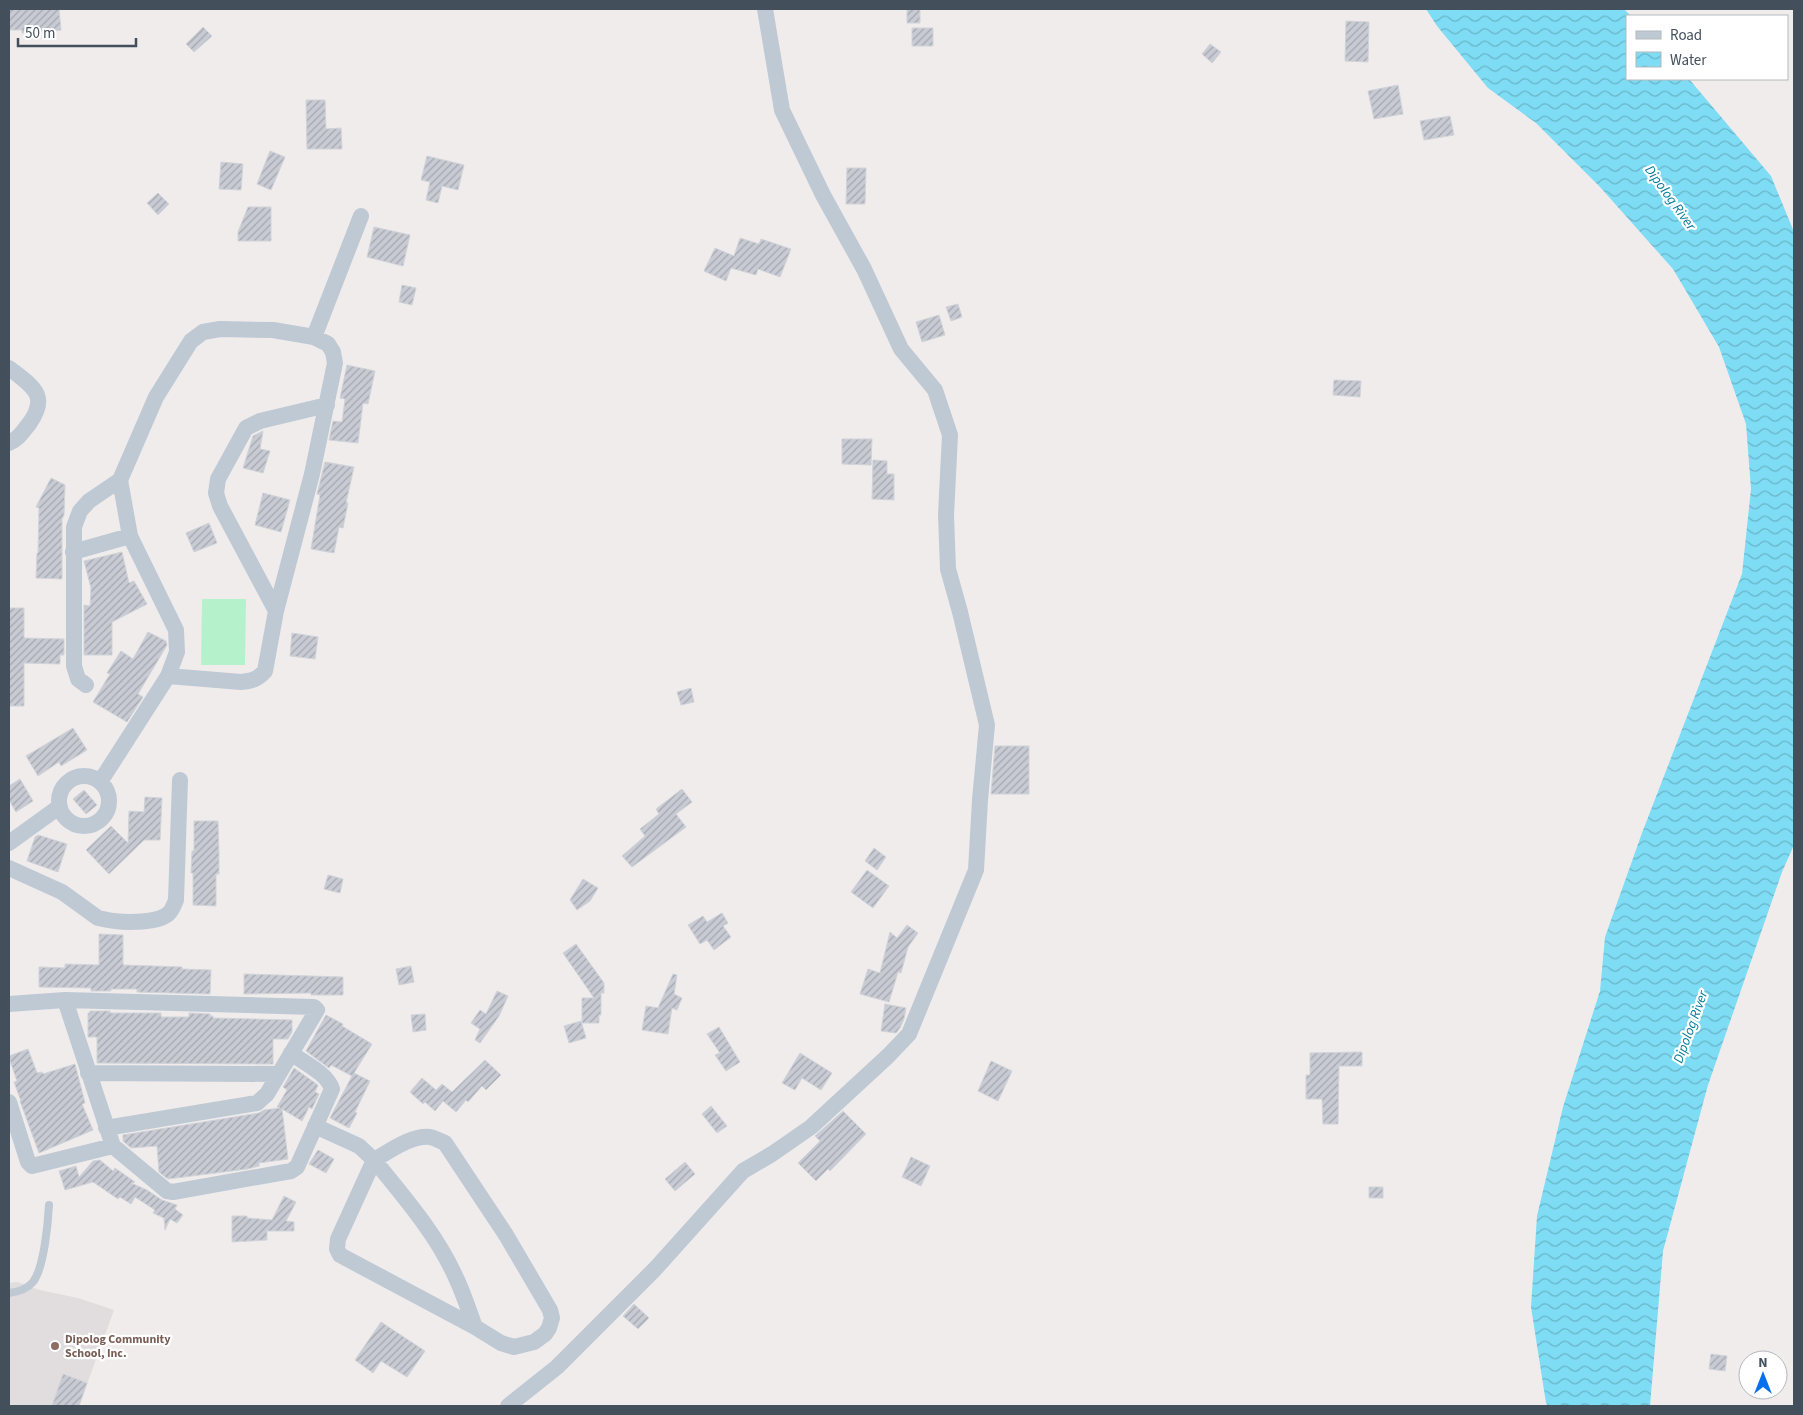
<svg xmlns="http://www.w3.org/2000/svg" width="1803" height="1415" font-family="'Source Sans 3',sans-serif">
	<style>
		.education { fill: #e1ddde }
		.pitch { fill: #b5f2cc }
		.water { fill: url(#water-waves) }
		.building { fill: url(#building-hatch); stroke: #d0d3d9 }
		.lines { fill: none; stroke-linecap: round; stroke-linejoin: round }
		.lane { stroke: #bec9d4; stroke-width: 8 }
		.street { stroke: #bec9d4; stroke-width: 16 }
		.education-dot { fill: #8d6e63; stroke: #fff; stroke-width: 2 }
		.labels { text-anchor: middle; dominant-baseline: central; stroke-width: 4.5; stroke-linejoin: round; paint-order: stroke }
		.education-label { font-size: 12px; font-weight: bold; fill: #785e54; stroke: #fff; text-anchor: start }
		.water-label { font-size: 14px; font-style: italic; fill: #037b9a; stroke: #fff }
	</style>
	<defs>
		<pattern id="water-waves" width="16" height="10" patternUnits="userSpaceOnUse" patternTransform="scale(1.25)"><rect width="16" height="10" fill="#7edcf4"/><path d="M0 5q4-4 8 0t8 0" fill="none" stroke="#69b5c9"/></pattern>
		<pattern id="building-hatch" width="6" height="6" patternUnits="userSpaceOnUse" patternTransform="scale(1.25)"><rect width="6" height="6" fill="#c8cbd3"/><path d="M-1 1l2-2M0 6l6-6M5 7l2-2" fill="none" stroke="#a4a7ae"/></pattern>
	</defs>
	<rect width="100%" height="100%" fill="#f0ecec"/>
	<path class="education" d="M 17,1282 L 40,1290 L 78,1298 L 114,1310 L 79,1406 L 9,1406 L 9,1283 Z"/>
	<path class="pitch" d="M 202,599 L 246,599 L 245,665 L 201,665 Z"/>
	<path class="water" d="M 1426,9 L 1624,9 L 1631,16 L 1627,16 L 1627,79 L 1689,79 L 1771,176 L 1794,232 L 1794,845 L 1782,872 L 1708,1085 L 1663,1251 L 1650,1406 L 1548,1406 L 1546,1403 L 1531,1307 L 1537,1216 L 1563,1107 L 1600,991 L 1605,937 L 1642,833 L 1742,574 L 1751,489 L 1746,424 L 1719,347 L 1673,269 L 1600,187 L 1536,123 L 1488,88 L 1437,26 Z"/>
	<path class="building" d="M 9,9 L 59,9 L 61,30 L 22,33 L 22,30 L 9,30 Z
		M 907,9 L 920,9 L 920,23 L 907,23 Z
		M 1346,21 L 1369,22 L 1368,62 L 1345,61 Z
		M 203,27 L 212,36 L 194,52 L 186,44 Z
		M 912,28 L 933,28 L 933,46 L 912,46 Z
		M 1210,44 L 1221,52 L 1212,63 L 1202,54 Z
		M 1398,85 L 1403,114 L 1374,119 L 1368,91 Z
		M 306,100 L 325,100 L 326,129 L 341,128 L 342,149 L 307,149 Z
		M 1450,116 L 1454,135 L 1424,140 L 1420,121 Z
		M 270,151 L 285,157 L 271,190 L 257,184 Z
		M 427,156 L 464,165 L 458,190 L 442,186 L 438,203 L 426,200 L 430,182 L 421,180 Z
		M 221,162 L 243,164 L 241,190 L 219,189 Z
		M 847,168 L 866,168 L 865,204 L 846,204 Z
		M 158,193 L 169,204 L 158,215 L 147,203 Z
		M 248,207 L 271,207 L 271,241 L 238,241 L 238,232 Z
		M 374,227 L 410,235 L 403,266 L 367,257 Z
		M 740,238 L 759,244 L 761,239 L 791,249 L 780,277 L 758,269 L 756,275 L 731,268 L 726,281 L 704,271 L 715,248 L 734,256 Z
		M 402,285 L 416,288 L 412,305 L 399,302 Z
		M 958,304 L 962,317 L 951,321 L 946,307 Z
		M 939,315 L 945,335 L 922,342 L 916,322 Z
		M 347,365 L 375,371 L 368,404 L 363,403 L 358,443 L 329,440 L 333,421 L 342,422 L 345,399 L 340,398 Z
		M 1334,380 L 1361,381 L 1360,397 L 1333,395 Z
		M 263,431 L 260,449 L 270,451 L 263,473 L 243,468 L 253,436 Z
		M 842,439 L 872,439 L 871,465 L 842,464 Z
		M 873,460 L 887,461 L 887,474 L 894,474 L 894,500 L 872,499 Z
		M 325,462 L 354,467 L 346,503 L 348,503 L 343,528 L 339,527 L 334,553 L 311,549 L 320,495 L 317,494 Z
		M 51,478 L 65,485 L 64,515 L 62,519 L 62,579 L 36,578 L 37,553 L 38,553 L 39,508 L 36,507 Z
		M 263,493 L 290,500 L 281,532 L 255,525 Z
		M 209,523 L 217,543 L 194,552 L 186,533 Z
		M 122,552 L 129,583 L 134,581 L 147,604 L 112,622 L 112,655 L 84,655 L 84,605 L 90,606 L 91,588 L 84,561 Z
		M 9,608 L 24,608 L 24,638 L 64,639 L 64,655 L 60,655 L 60,664 L 24,663 L 24,706 L 9,706 Z
		M 148,632 L 166,641 L 167,645 L 138,694 L 143,697 L 127,722 L 93,702 L 110,674 L 107,673 L 121,651 L 133,659 Z
		M 292,633 L 318,637 L 315,659 L 290,656 Z
		M 691,688 L 694,702 L 681,705 L 677,692 Z
		M 73,728 L 87,750 L 61,766 L 59,762 L 38,776 L 26,756 Z
		M 995,746 L 1029,746 L 1029,794 L 991,794 Z
		M 20,779 L 33,801 L 16,812 L 9,800 L 9,786 Z
		M 682,789 L 692,802 L 676,814 L 686,827 L 632,867 L 622,856 L 645,836 L 640,829 L 659,814 L 656,809 Z
		M 84,790 L 97,805 L 86,814 L 73,799 Z
		M 145,797 L 162,798 L 160,840 L 144,840 L 109,874 L 86,850 L 111,826 L 128,843 L 129,811 L 144,812 Z
		M 194,821 L 218,821 L 219,852 L 219,874 L 216,874 L 216,906 L 193,905 L 193,873 L 191,873 L 192,851 L 194,851 Z
		M 38,835 L 67,844 L 58,872 L 27,861 L 35,837 Z
		M 874,848 L 886,857 L 877,870 L 865,861 Z
		M 867,870 L 889,886 L 873,908 L 851,892 Z
		M 328,875 L 343,879 L 340,893 L 324,889 Z
		M 583,879 L 598,888 L 590,901 L 577,910 L 570,900 Z
		M 722,913 L 728,923 L 723,926 L 731,937 L 714,950 L 707,940 L 700,944 L 688,925 L 703,916 L 707,922 Z
		M 907,925 L 918,933 L 908,947 L 901,973 L 898,972 L 889,1002 L 860,994 L 868,969 L 880,973 L 890,932 L 897,938 Z
		M 99,934 L 123,935 L 123,965 L 182,967 L 182,969 L 211,970 L 210,994 L 137,992 L 137,989 L 111,989 L 111,991 L 91,991 L 91,988 L 39,987 L 39,967 L 65,968 L 65,964 L 99,965 Z
		M 576,944 L 604,983 L 604,993 L 601,993 L 601,1015 L 599,1015 L 599,1023 L 582,1023 L 582,998 L 594,998 L 563,953 Z
		M 411,966 L 414,982 L 399,985 L 396,969 Z
		M 244,974 L 343,977 L 343,995 L 311,995 L 311,993 L 244,994 Z
		M 673,974 L 677,975 L 674,994 L 682,998 L 677,1010 L 672,1008 L 668,1034 L 642,1030 L 646,1006 L 658,1008 Z
		M 497,991 L 508,996 L 499,1016 L 480,1043 L 475,1040 L 480,1029 L 471,1023 L 480,1010 L 486,1014 Z
		M 885,1004 L 906,1008 L 904,1019 L 900,1028 L 896,1033 L 881,1031 Z
		M 90,1011 L 110,1011 L 110,1013 L 161,1013 L 161,1017 L 189,1017 L 189,1013 L 210,1014 L 210,1016 L 213,1016 L 213,1018 L 292,1020 L 292,1032 L 288,1039 L 273,1039 L 273,1064 L 97,1063 L 97,1037 L 88,1037 L 88,1013 L 90,1013 Z
		M 425,1014 L 426,1030 L 413,1032 L 411,1015 Z
		M 326,1015 L 343,1024 L 342,1026 L 372,1044 L 354,1073 L 370,1081 L 355,1112 L 357,1113 L 349,1128 L 330,1118 L 352,1076 L 331,1065 L 329,1068 L 306,1051 Z
		M 581,1021 L 586,1038 L 569,1043 L 564,1026 Z
		M 719,1027 L 740,1062 L 726,1071 L 715,1055 L 720,1053 L 707,1034 Z
		M 28,1049 L 37,1073 L 42,1072 L 43,1074 L 75,1064 L 85,1103 L 82,1104 L 93,1130 L 39,1153 L 20,1101 L 21,1101 L 14,1082 L 17,1081 L 9,1058 L 9,1056 Z
		M 1362,1052 L 1362,1066 L 1339,1066 L 1338,1124 L 1323,1124 L 1322,1099 L 1306,1099 L 1306,1075 L 1310,1075 L 1310,1053 Z
		M 800,1053 L 832,1073 L 821,1090 L 802,1078 L 795,1090 L 782,1083 Z
		M 485,1060 L 501,1075 L 486,1090 L 482,1086 L 468,1102 L 466,1100 L 456,1112 L 443,1101 L 435,1111 L 425,1102 L 423,1104 L 410,1092 L 422,1078 L 436,1090 L 442,1084 L 452,1092 Z
		M 991,1061 L 1012,1071 L 998,1101 L 978,1091 Z
		M 294,1068 L 318,1085 L 315,1092 L 319,1094 L 312,1109 L 309,1107 L 302,1121 L 282,1109 L 288,1159 L 259,1163 L 259,1166 L 247,1169 L 168,1179 L 159,1172 L 157,1146 L 131,1148 L 123,1141 L 123,1135 L 259,1113 L 264,1110 L 280,1108 L 277,1107 L 287,1090 L 283,1087 Z
		M 711,1106 L 727,1126 L 717,1133 L 702,1114 Z
		M 843,1111 L 866,1134 L 830,1171 L 828,1169 L 816,1181 L 798,1163 L 820,1141 L 815,1136 Z
		M 318,1150 L 334,1159 L 326,1173 L 309,1164 Z
		M 911,1157 L 930,1166 L 921,1186 L 902,1177 Z
		M 100,1160 L 113,1171 L 115,1168 L 135,1182 L 131,1183 L 147,1190 L 162,1200 L 177,1205 L 175,1209 L 183,1215 L 177,1223 L 170,1219 L 165,1230 L 164,1218 L 153,1213 L 155,1210 L 135,1197 L 131,1204 L 120,1197 L 118,1199 L 93,1182 L 65,1190 L 59,1171 L 76,1166 L 79,1177 L 93,1161 Z
		M 685,1162 L 695,1174 L 675,1191 L 665,1179 Z
		M 1369,1187 L 1383,1187 L 1383,1198 L 1369,1198 Z
		M 284,1196 L 296,1202 L 286,1221 L 294,1222 L 294,1231 L 267,1231 L 267,1240 L 232,1242 L 232,1216 L 247,1216 L 247,1218 L 272,1220 Z
		M 634,1304 L 649,1318 L 638,1329 L 623,1316 Z
		M 381,1322 L 425,1351 L 407,1377 L 381,1361 L 373,1373 L 355,1360 Z
		M 1711,1354 L 1727,1356 L 1725,1371 L 1709,1369 Z
		M 63,1374 L 87,1383 L 79,1406 L 52,1406 Z"/>
	<g class="lines">
		<path class="lane" d="M 9,1293 C 18,1292 27,1289 33,1282 C 44,1268 48,1223 49,1205"/>
		<path class="street" d="M 314,337 L 361,216
			M 9,368 C 32,386 50,395 29,424 C 22,433 18,439 9,443
			M 73,552 L 130,536
			M 276,611 L 220,506 L 216,493 L 218,479 L 246,428 L 260,421 L 327,405
			M 86,685 L 78,679 L 74,666 L 74,527 L 80,511 L 89,501 L 120,480 L 156,397 L 191,341 L 203,332 L 220,329 L 273,330 L 314,337 L 328,344 L 333,352 L 335,363 L 312,474 L 276,611 L 265,671 C 258,679 252,681 241,682 L 168,676
			M59 801a25 25 0 1 1 50 0a25 25 0 1 1-50 0Z
			M 100,782 L 168,676 L 177,652 L 176,630 L 130,536 L 120,480
			M 9,843 L 59,807
			M 9,868 L 62,892 L 98,918 L 103,919 C 119,923 156,924 168,914 C 172,911 174,905 176,900 L 180,780
			M 65,1000 L 113,1146 L 167,1191 L 173,1192 L 291,1171 L 297,1167 L 332,1089 C 327,1073 304,1063 291,1053
			M 9,1004 L 65,1000 L 314,1007 L 317,1010 L 267,1094 L 257,1103 L 106,1128
			M 88,1073 L 279,1074
			M 9,1102 L 28,1162 L 32,1166 L 113,1146
			M 315,1126 L 359,1146 L 374,1160 L 338,1239 L 337,1249 L 340,1255 L 475,1327 L 501,1343 L 514,1347 L 534,1342 L 545,1334 L 549,1328 L 552,1318 L 550,1310 L 506,1235 L 445,1143 C 440,1141 435,1138 430,1137 C 411,1135 390,1151 374,1160 C 404,1197 438,1236 457,1280 C 464,1295 469,1311 475,1327
			M 508,1406 L 557,1367 L 655,1269 L 743,1171 L 772,1154 L 811,1127 L 888,1056 L 909,1034 L 976,870 L 980,800 L 987,725 L 960,612 L 948,569 L 946,515 L 950,435 L 935,390 L 901,349 L 864,269 L 823,195 L 782,110 L 765,9"/>
	</g>
	<circle class="education-dot" cx="55" cy="1346" r="5"/>
	<g class="labels">
		<g class="education-label">
			<text x="65" y="1339">Dipolog Community<tspan x="65" dy="14">School, Inc.</tspan></text>
		</g>
		<g class="water-label">
			<text transform="translate(1670 198) rotate(54)">Dipolog River</text>
			<text transform="translate(1691 1027) rotate(-70)">Dipolog River</text>
		</g>
	</g>
	<rect width="1803" height="1415" fill="none" stroke="#43505c" stroke-width="20"/>
	<rect x="1626" y="15" width="162" height="65" fill="#ffffff" stroke="#b4b9be"/>
	<rect x="1636" y="31" width="25" height="8" fill="#bec9d4" stroke="#b4b9be"/>
	<text x="1670" y="40" font-size="15" fill="#43505c">Road</text>
	<rect x="1636" y="52" width="25" height="15" fill="url(#water-waves)" stroke="#b4b9be"/>
	<text x="1670" y="65" font-size="15" fill="#43505c">Water</text>
	<g transform="translate(1763 1375)"><circle r="24" fill="#ffffff" stroke="#b4b9be"/>
	<path d="M0-4L9 19L0 12L-9 19Z" fill="#086fed"/>
	<text y="-8" font-size="14" font-weight="bold" text-anchor="middle" fill="#43505c">N</text>
	</g>
	<path d="M18 38v8h118v-8" fill="none" stroke="#43505c" stroke-width="2.5"/>
	<text x="25" y="38" font-size="15" fill="#43505c" stroke="#ffffff" stroke-width="4" paint-order="stroke">50 m</text>
</svg>
